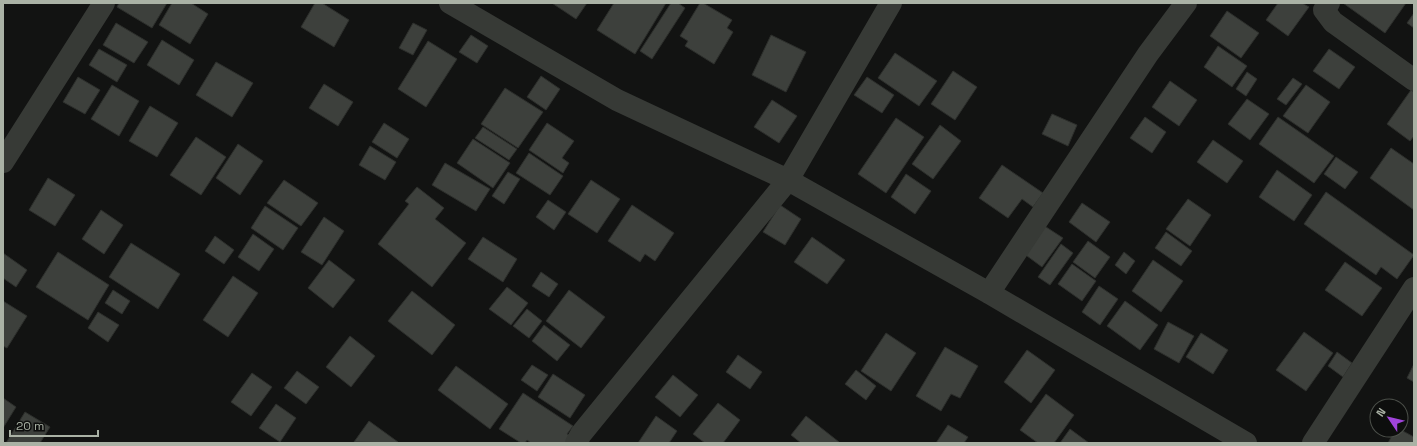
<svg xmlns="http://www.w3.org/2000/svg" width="1417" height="446" font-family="'Space Grotesk',sans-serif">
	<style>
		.building { fill: #3d403c; stroke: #2d2f2c }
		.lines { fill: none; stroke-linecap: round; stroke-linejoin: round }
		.minor { stroke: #373a36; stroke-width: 22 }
	</style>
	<rect width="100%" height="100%" fill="#121312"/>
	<path class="building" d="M 119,3 L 167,3 L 152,28 L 117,7 Z
		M 172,3 L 191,3 L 208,14 L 190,44 L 159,25 Z
		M 315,3 L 322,3 L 349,20 L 334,47 L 301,27 Z
		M 552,3 L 587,3 L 576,19 Z
		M 614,3 L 666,3 L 635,54 L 597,30 Z
		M 671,3 L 678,3 L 685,8 L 652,59 L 640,51 Z
		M 700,3 L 703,3 L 732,20 L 727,28 L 733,32 L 714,64 L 685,46 L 688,41 L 680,36 Z
		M 1278,3 L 1302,3 L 1309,7 L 1288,36 L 1266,20 Z
		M 1343,3 L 1406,3 L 1385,33 Z
		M 1227,11 L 1259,33 L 1241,58 L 1210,36 Z
		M 1414,13 L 1414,28 L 1407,23 Z
		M 116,23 L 148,42 L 134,63 L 103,45 Z
		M 413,23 L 427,30 L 413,55 L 399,48 Z
		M 471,35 L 488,46 L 477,63 L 459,52 Z
		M 771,35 L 806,52 L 786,92 L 752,75 Z
		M 162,40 L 194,60 L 179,85 L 147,65 Z
		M 428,41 L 457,59 L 426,107 L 398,89 Z
		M 1218,46 L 1247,66 L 1232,87 L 1204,67 Z
		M 99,49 L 127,65 L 117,82 L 89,65 Z
		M 1329,49 L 1355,67 L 1339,89 L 1313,71 Z
		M 895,53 L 937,81 L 919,106 L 878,78 Z
		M 216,62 L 253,83 L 232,117 L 196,95 Z
		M 953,71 L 977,87 L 955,120 L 931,104 Z
		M 1247,72 L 1257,79 L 1246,96 L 1236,89 Z
		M 541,76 L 560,89 L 546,110 L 527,97 Z
		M 78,77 L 100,90 L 85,114 L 63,102 Z
		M 867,77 L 894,95 L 882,113 L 854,95 Z
		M 1293,78 L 1302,84 L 1286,105 L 1277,99 Z
		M 1170,81 L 1197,100 L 1179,126 L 1152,107 Z
		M 324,84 L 353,102 L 338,126 L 309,108 Z
		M 112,85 L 139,101 L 119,136 L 91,119 Z
		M 1306,85 L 1330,102 L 1308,133 L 1283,116 Z
		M 505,88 L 543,112 L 518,148 L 481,124 Z
		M 1411,90 L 1414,92 L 1414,136 L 1410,141 L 1387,124 Z
		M 1247,99 L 1269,114 L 1250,140 L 1228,124 Z
		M 772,100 L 797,116 L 779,143 L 754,127 Z
		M 150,106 L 178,123 L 157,157 L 129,141 Z
		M 1052,114 L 1077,125 L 1068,146 L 1042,134 Z
		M 1145,117 L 1166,132 L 1152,153 L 1130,138 Z
		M 1278,117 L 1334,156 L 1314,183 L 1259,144 Z
		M 896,118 L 924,137 L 886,193 L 858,174 Z
		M 384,123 L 409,139 L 397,158 L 372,142 Z
		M 547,123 L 574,141 L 562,158 L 569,163 L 563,173 L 529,150 Z
		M 940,125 L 961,141 L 933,179 L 912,164 Z
		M 483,127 L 517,149 L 509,160 L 475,138 Z
		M 196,137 L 226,157 L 201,195 L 170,175 Z
		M 473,139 L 510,163 L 493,188 L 457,163 Z
		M 1213,140 L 1243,161 L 1227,183 L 1197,162 Z
		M 238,144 L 263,161 L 240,195 L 216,178 Z
		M 370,146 L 396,162 L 385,180 L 359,165 Z
		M 1391,148 L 1414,164 L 1414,210 L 1370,178 Z
		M 529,153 L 563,176 L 550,195 L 516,173 Z
		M 1336,157 L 1358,172 L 1345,189 L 1324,174 Z
		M 445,163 L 490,189 L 476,211 L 432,185 Z
		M 1002,165 L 1043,193 L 1033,207 L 1022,199 L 1008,218 L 979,198 Z
		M 1277,170 L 1312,195 L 1294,221 L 1259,197 Z
		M 508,172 L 520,179 L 504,204 L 492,196 Z
		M 906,174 L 931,191 L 915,214 L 891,197 Z
		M 48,178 L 75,195 L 55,226 L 29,210 Z
		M 284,180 L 318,203 L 301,226 L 267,203 Z
		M 591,180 L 620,199 L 597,233 L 568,214 Z
		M 417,187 L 444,208 L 435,219 L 466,243 L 432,287 L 378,244 L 409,204 L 405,201 Z
		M 1326,192 L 1414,255 L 1397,279 L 1381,267 L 1376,275 L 1304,224 Z
		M 1188,199 L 1211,215 L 1190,246 L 1166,229 Z
		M 548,200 L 566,212 L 554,230 L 536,217 Z
		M 1082,203 L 1110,222 L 1096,242 L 1069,222 Z
		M 632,205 L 674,233 L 655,261 L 645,254 L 640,262 L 608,241 Z
		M 780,205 L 801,219 L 785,245 L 763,232 Z
		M 265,206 L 298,228 L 283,250 L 251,228 Z
		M 101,210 L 123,225 L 104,254 L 82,239 Z
		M 324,217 L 344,231 L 322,265 L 301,252 Z
		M 1043,225 L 1063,238 L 1042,267 L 1023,253 Z
		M 1166,232 L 1192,251 L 1181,266 L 1155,248 Z
		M 253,234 L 274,249 L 259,271 L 238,257 Z
		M 215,236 L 234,250 L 224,264 L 205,251 Z
		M 483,237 L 517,259 L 503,282 L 468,259 Z
		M 812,237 L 845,260 L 827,284 L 794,262 Z
		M 1088,241 L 1110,257 L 1095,278 L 1073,262 Z
		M 131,243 L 180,274 L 158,309 L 109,277 Z
		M 1061,244 L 1073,253 L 1050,285 L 1038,277 Z
		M 58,252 L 109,285 L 88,320 L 36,287 Z
		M 1124,252 L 1135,261 L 1126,274 L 1115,265 Z
		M 3,253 L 27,270 L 16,287 L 3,278 Z
		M 329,260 L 355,280 L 333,308 L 308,288 Z
		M 1153,260 L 1183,281 L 1161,312 L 1132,291 Z
		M 1345,262 L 1382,288 L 1362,316 L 1325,290 Z
		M 1072,264 L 1096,281 L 1082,301 L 1058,284 Z
		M 541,272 L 558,284 L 549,297 L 532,286 Z
		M 233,276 L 258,293 L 228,337 L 203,320 Z
		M 1099,286 L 1118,299 L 1100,325 L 1082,312 Z
		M 507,287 L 528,303 L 511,325 L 489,309 Z
		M 113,290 L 130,301 L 122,314 L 105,303 Z
		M 569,290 L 605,317 L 581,348 L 546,321 Z
		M 412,291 L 455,325 L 432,355 L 388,321 Z
		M 3,301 L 27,316 L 7,348 L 3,346 Z
		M 1125,301 L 1158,325 L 1140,350 L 1107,326 Z
		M 527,309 L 542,321 L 529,338 L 513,326 Z
		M 98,312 L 119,325 L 108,342 L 88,328 Z
		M 1168,322 L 1194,336 L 1179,363 L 1154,349 Z
		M 544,325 L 570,345 L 557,361 L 532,341 Z
		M 1304,332 L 1333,353 L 1306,391 L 1276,370 Z
		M 886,333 L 916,353 L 891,391 L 861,371 Z
		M 1201,333 L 1228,350 L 1213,374 L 1186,357 Z
		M 350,336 L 375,356 L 351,387 L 326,367 Z
		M 945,347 L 978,366 L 960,398 L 951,394 L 941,411 L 916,396 Z
		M 1027,350 L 1055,370 L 1031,403 L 1004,382 Z
		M 1337,352 L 1352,363 L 1343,377 L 1328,366 Z
		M 738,355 L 762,372 L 750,389 L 726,372 Z
		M 1414,364 L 1414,382 L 1407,378 Z
		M 532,365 L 548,375 L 537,391 L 521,380 Z
		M 456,366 L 508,404 L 490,429 L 438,390 Z
		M 856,370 L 876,386 L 866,400 L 845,384 Z
		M 297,371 L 319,387 L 306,404 L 284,388 Z
		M 252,373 L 272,387 L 251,416 L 231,402 Z
		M 553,374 L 585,395 L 570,418 L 538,397 Z
		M 673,375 L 698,395 L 680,417 L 655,397 Z
		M 523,393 L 573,426 L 567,434 L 576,439 L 573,443 L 531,443 L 527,440 L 525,443 L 521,443 L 499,429 Z
		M 1046,394 L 1074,415 L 1054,443 L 1038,443 L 1020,430 Z
		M 3,398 L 16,407 L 3,428 Z
		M 718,403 L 740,420 L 723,443 L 705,443 L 693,434 Z
		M 276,404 L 296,418 L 280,442 L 259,428 Z
		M 25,412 L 50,427 L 40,443 L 6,443 Z
		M 656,416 L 677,431 L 669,443 L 638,443 Z
		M 806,416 L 839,442 L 838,443 L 801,443 L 791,435 Z
		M 369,421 L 398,442 L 398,443 L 354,442 Z
		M 948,425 L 968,437 L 964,443 L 936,443 Z
		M 1070,429 L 1089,443 L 1060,443 Z
		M 1395,430 L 1401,430 L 1414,437 L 1414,443 L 1388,443 Z"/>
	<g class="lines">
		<path class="minor" d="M 450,3 L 617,100 L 788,180 L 989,293 L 1246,443
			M 1329,3 L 1324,10 L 1333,22 L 1414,80
			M 3,162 L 104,3
			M 989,293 L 1148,54 L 1186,3
			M 576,443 L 581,434 L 788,180 L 891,3
			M 1313,443 L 1414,288"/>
	</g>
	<rect width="1417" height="446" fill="none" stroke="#aab2a5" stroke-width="8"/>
	<g transform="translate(1389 418) rotate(305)"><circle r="19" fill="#0d0e0d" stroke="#4c504a"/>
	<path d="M0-3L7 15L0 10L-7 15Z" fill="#a044da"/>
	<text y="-6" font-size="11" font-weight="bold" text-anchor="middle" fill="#aab2a5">N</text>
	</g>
	<path d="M10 430v6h88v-6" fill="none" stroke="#aab2a5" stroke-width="2"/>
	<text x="16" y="430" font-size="12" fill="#aab2a5" stroke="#0d0e0d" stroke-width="3" paint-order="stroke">20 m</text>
</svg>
